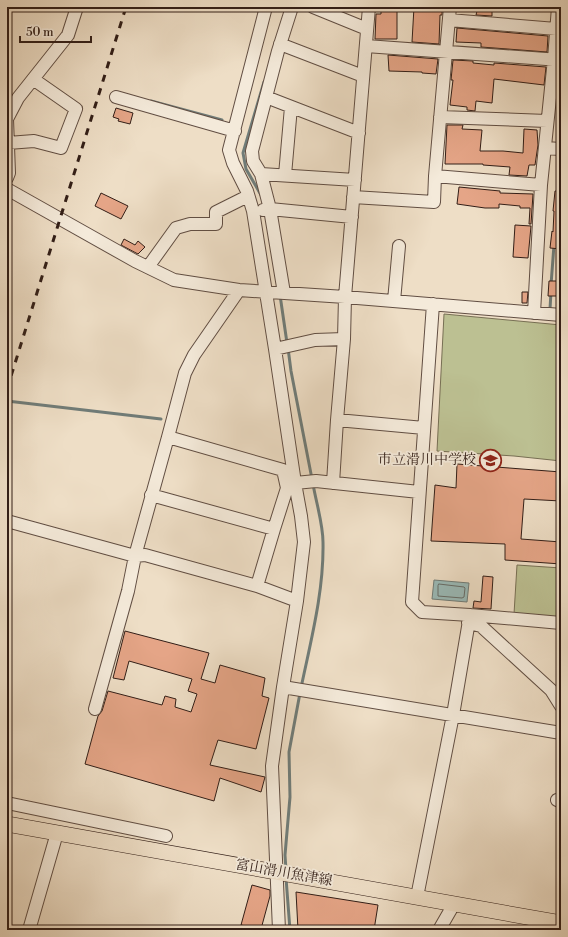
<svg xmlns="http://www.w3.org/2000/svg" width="568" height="937" font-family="'Libre Bodoni','Noto Serif JP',serif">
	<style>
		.green { fill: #bcc092; stroke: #776f54 }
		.water { fill: #9abbb9; stroke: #707c78 }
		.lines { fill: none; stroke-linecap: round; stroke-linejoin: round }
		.shore { stroke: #666c68; stroke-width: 1 }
		.stream { stroke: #707c78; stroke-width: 3 }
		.building { fill: #e5a587; stroke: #321e17 }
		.minor-casing { stroke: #614e43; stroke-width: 14 }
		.major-casing { stroke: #321e17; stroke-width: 16 }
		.minor { stroke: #f4eada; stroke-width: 12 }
		.major { stroke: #eedec6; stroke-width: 15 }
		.rail { stroke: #321e17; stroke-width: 3; stroke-dasharray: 7 7; stroke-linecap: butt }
		.labels { text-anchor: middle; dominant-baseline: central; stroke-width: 3.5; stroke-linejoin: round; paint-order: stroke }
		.poi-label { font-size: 14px; fill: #321e17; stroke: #f4eada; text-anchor: end }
		.street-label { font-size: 14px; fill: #321e17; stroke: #f4eada }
	</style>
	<rect width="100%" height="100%" fill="#eedec6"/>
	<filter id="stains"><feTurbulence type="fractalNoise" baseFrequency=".005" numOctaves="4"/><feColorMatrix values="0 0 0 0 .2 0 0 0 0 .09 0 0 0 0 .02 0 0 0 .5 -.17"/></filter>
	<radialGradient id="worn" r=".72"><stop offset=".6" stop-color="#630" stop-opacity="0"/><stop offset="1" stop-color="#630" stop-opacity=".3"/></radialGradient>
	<path class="green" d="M 444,314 L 561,325 L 561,461 L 514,456 L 437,451 Z
		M 517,565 L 561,568 L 561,617 L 514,614 Z"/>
	<path class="water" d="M 434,580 L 469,583 L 467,602 L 432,599 Z"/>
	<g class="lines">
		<path class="shore" d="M 439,584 L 464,587 L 465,588 L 464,597 L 462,598 L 438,596 L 438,586 Z"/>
		<path class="stream" d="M 151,101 L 222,120
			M 261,195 L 246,169 L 243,153 L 264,82
			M 558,195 L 561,153
			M 551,285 L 554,245
			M 280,295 L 287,343
			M 550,309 L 551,292
			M 288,348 L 291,371 L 312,479
			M 7,401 L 161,419
			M 301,688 C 311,640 324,591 323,542 C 323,524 316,502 313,484
			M 286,870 L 285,855 L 290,797 L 289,752 L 300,693
			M 286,878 L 290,930"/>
	</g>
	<path class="building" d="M 381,7 L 397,7 L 397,39 L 375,39 L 376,14 L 381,14 Z
		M 414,7 L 442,7 L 442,15 L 440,15 L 439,44 L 412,42 Z
		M 478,7 L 492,7 L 492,16 L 476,15 Z
		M 457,28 L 548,36 L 547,52 L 481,47 L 481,43 L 456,42 Z
		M 388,55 L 438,59 L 436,74 L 422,73 L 422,72 L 389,71 Z
		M 453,60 L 473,61 L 473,63 L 494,65 L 494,63 L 546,67 L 544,85 L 494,79 L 492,103 L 476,101 L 475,111 L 467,110 L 467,107 L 450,105 L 453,80 L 451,80 Z
		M 116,108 L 133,113 L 130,124 L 118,121 L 119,119 L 113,117 Z
		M 447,125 L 463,125 L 462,129 L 482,130 L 480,151 L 503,151 L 523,153 L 524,129 L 537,130 L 538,145 L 535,165 L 529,165 L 527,176 L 509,175 L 510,167 L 483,165 L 483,164 L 445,164 Z
		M 459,187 L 500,191 L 500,193 L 533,194 L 531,224 L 529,224 L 530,208 L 520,208 L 520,206 L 499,204 L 499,208 L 485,208 L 457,204 Z
		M 555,191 L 561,191 L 561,249 L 550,248 L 552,231 L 553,232 L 554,211 L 553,211 Z
		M 101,193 L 128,206 L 121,219 L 95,206 Z
		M 515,225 L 531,226 L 528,258 L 513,257 Z
		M 124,239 L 135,245 L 138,241 L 145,247 L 138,254 L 121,245 Z
		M 549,281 L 561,281 L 561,296 L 548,296 Z
		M 522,292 L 528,292 L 527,303 L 522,303 Z
		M 457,464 L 561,472 L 561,501 L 524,499 L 521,539 L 561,542 L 561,564 L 505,560 L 505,544 L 431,541 L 435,485 L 456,488 Z
		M 483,576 L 493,577 L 491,609 L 473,608 L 474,601 L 481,602 Z
		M 125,631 L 209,653 L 201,679 L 215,683 L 220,665 L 265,678 L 262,696 L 269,698 L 256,749 L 218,740 L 210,765 L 265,777 L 261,792 L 220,778 L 214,801 L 85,764 L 98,716 L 102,711 L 108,691 L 162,705 L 165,696 L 176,699 L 175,707 L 191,712 L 197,694 L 188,691 L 192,679 L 129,661 L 124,680 L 113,678 Z
		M 252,885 L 270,890 L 270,896 L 261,929 L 241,925 Z
		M 296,892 L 378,905 L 374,930 L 298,930 Z"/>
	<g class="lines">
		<defs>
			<path id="minor" d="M 266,7 L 229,150 L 233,163 L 247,191 L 253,211 L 275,349 L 295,483 L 301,516 L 304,542 L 297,601 L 283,687 L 272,766 L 279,930
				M 292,7 L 278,51 L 252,151 L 253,161 L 261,174 L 355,180
				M 313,7 L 367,29
				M 450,7 L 435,176 L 541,185
				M 449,20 L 556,29
				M 280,44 L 363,76
				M 366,46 L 560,60
				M 116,97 L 235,131
				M 266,97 L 359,133
				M 440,117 L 547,121
				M 8,143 L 34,141 L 61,148 L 76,109 L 33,79
				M 545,148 L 561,149
				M 261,174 L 270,209 L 284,293
				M 285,175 L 291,107
				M 7,178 L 9,173 L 7,119 L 18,98 L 68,35 L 77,7
				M 7,189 L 135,261 L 174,280 L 239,290 L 345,297 L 561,315
				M 353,197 L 434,202 L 435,176
				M 263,210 L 270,209 L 352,217
				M 148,267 L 176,228 L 190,224 L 216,224 L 216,212 L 248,196
				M 394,301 L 399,246
				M 534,313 L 541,185 L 554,59 L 558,7
				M 344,339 L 345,297 L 369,7
				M 275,349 L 315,340 L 344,339 L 337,420
				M 295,483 L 316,481 L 419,492
				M 333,483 L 337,420 L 424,428
				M 151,495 L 274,529 L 287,488 L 283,470 L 168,437
				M 7,521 L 135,556 L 145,555 L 257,586 L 297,601
				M 257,586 L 274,529
				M 470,615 L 561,623
				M 468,623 L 481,626 L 551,690 L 561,706
				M 283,687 L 561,733
				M 95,709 L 128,591 L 135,556 L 168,437 L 185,373 L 194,355 L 239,290
				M 557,800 L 561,802
				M 7,803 L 166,836
				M 417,897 L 453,715 L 470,615 L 422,612 L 412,602 L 433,304
				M 29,930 L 57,833
				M 439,930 L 454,904"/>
			<path id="major" d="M 7,824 L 561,923"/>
		</defs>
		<use href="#minor" class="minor-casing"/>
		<use href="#major" class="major-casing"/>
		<use href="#minor" class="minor"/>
		<use href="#major" class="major"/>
		<path class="rail" d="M 7,389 L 126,7"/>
	</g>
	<defs>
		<symbol id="school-ring" viewBox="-11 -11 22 22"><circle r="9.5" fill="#f4eada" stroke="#8f2418" stroke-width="1.5"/><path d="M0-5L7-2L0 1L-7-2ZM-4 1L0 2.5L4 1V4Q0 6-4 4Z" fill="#8f2418"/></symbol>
	</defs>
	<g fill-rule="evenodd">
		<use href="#school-ring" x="478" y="448" width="25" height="25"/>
	</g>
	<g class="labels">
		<g class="poi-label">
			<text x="476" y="460">市立滑川中学校</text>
		</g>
		<g class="street-label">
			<text transform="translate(284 873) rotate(10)">富山滑川魚津線</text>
		</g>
	</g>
	<rect width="568" height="937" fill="none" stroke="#eedec6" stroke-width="24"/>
	<rect x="8" y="8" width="552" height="921" fill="none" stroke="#321e17" stroke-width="2"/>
	<rect x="12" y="12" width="544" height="913" fill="none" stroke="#321e17"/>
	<path d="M20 36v6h71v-6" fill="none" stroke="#321e17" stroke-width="2"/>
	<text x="26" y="36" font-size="12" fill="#321e17" stroke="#f4eada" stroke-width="3" paint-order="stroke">50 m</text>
	<rect width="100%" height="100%" filter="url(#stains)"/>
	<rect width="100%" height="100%" fill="url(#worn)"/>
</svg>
